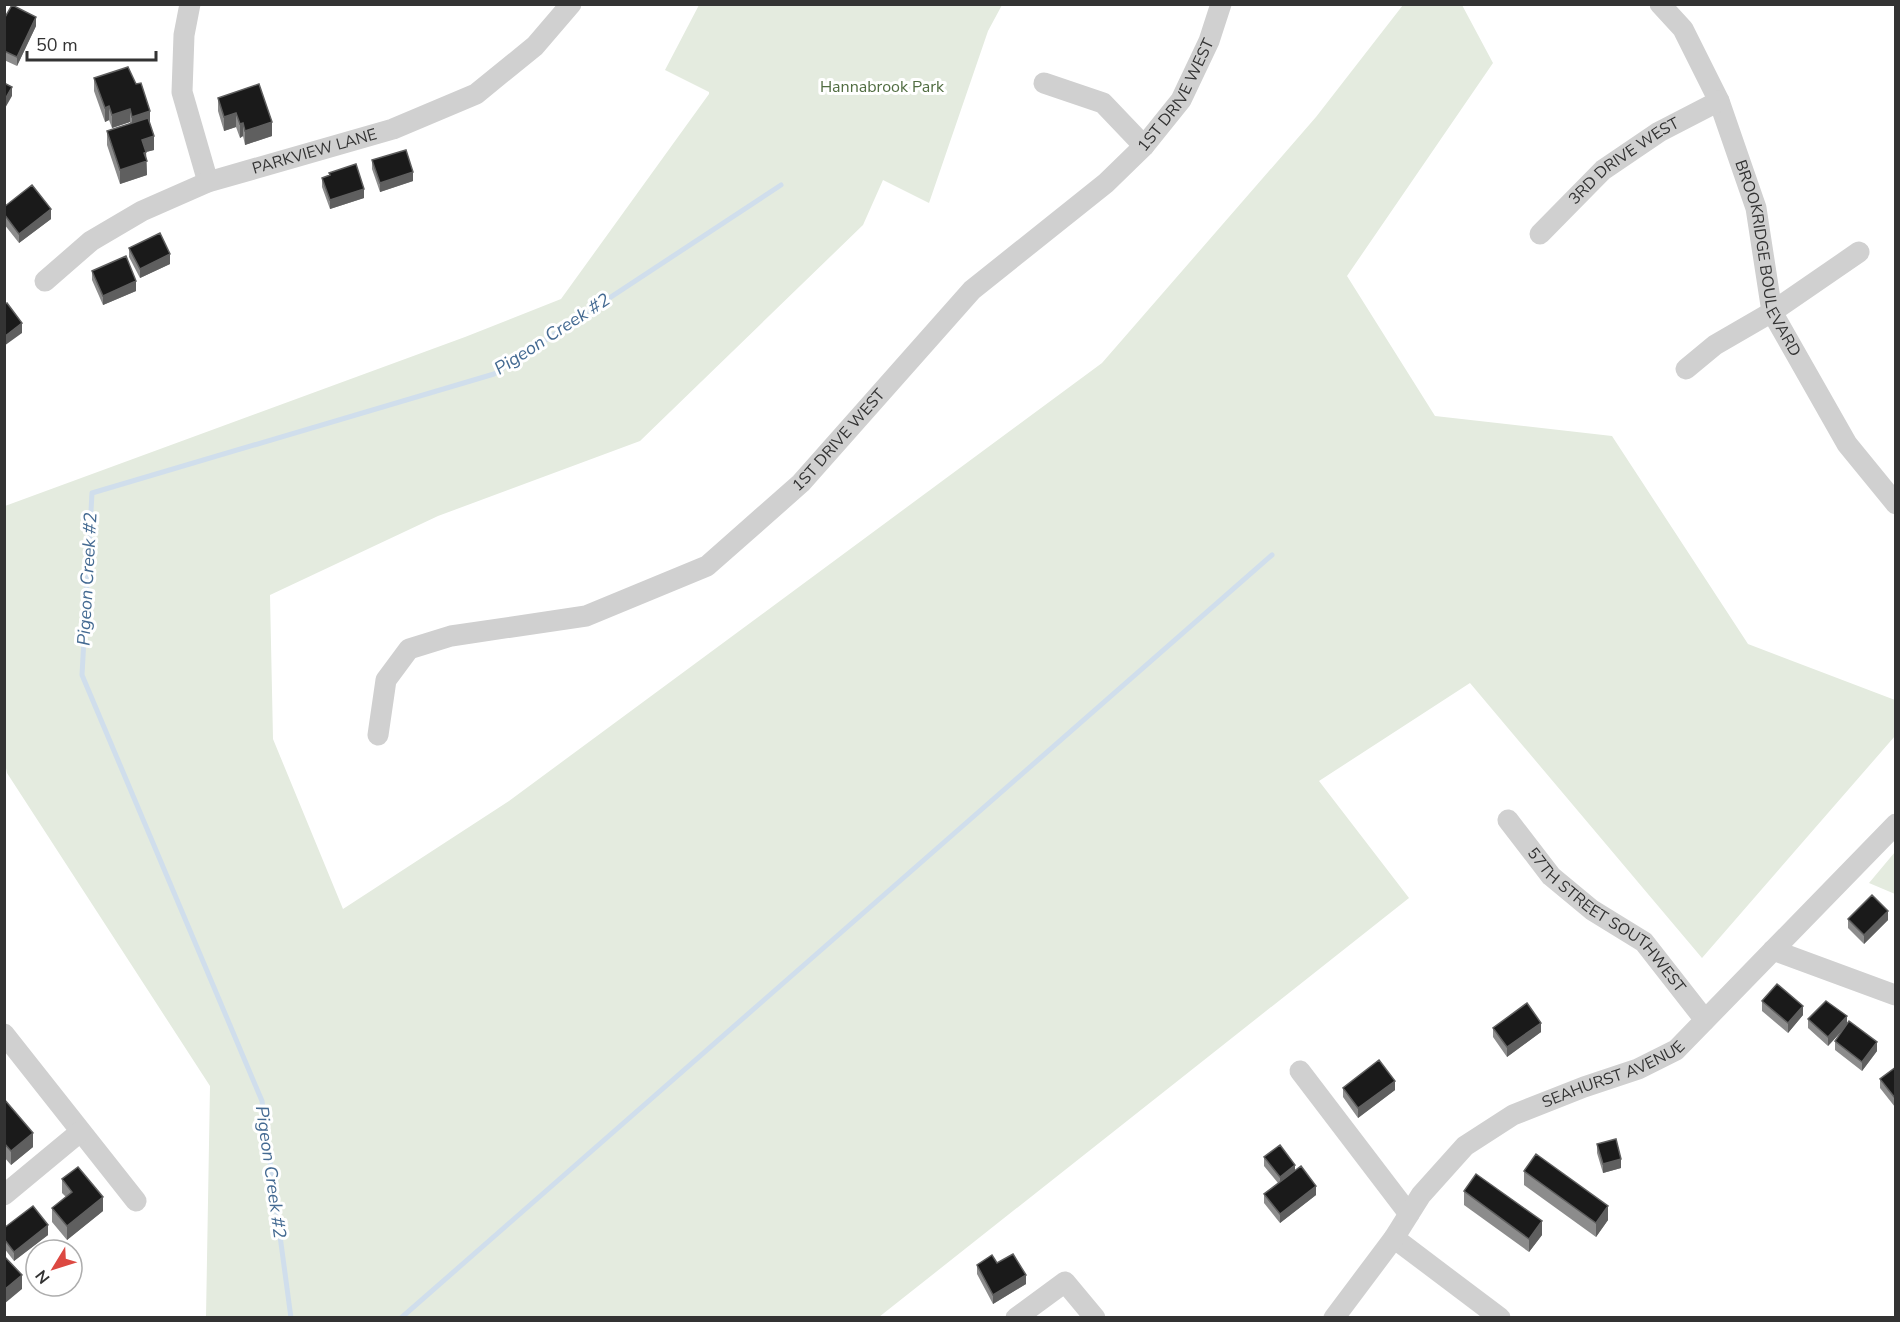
<svg xmlns="http://www.w3.org/2000/svg" width="1900" height="1322" font-family="'Nunito Sans',sans-serif">
	<style>
		.green { fill: #e4ebdf }
		.lines { fill: none; stroke-linecap: round; stroke-linejoin: round }
		.stream { stroke: #d0deec; stroke-width: 5 }
		.minor { stroke: #d0d0d0; stroke-width: 21 }
		.wall { fill: #8c8c8c }
		.shaded-wall { fill: #5f5f5f }
		.building { fill: #1a1a1a; stroke: #5f5f5f; stroke-width: 1.5 }
		.labels { text-anchor: middle; dominant-baseline: central; stroke-width: 6; stroke-linejoin: round; paint-order: stroke }
		.park-label { font-size: 16px; fill: #516d42; stroke: #fff }
		.street-label { font-size: 16px; fill: #333; stroke: #fff }
		.water-label { font-size: 18px; font-style: italic; fill: #446a92; stroke: #fff }
	</style>
	<rect width="100%" height="100%" fill="#fff"/>
	<path class="green" d="M 699,5 L 1002,5 L 988,31 L 929,203 L 883,180 L 863,225 L 640,441 L 438,516 L 270,595 L 273,739 L 343,909 L 509,801 L 1102,363 L 1316,117 L 1403,5 L 1462,5 L 1493,63 L 1347,276 L 1435,416 L 1612,436 L 1748,644 L 1895,700 L 1895,736 L 1702,958 L 1470,683 L 1319,781 L 1409,898 L 879,1317 L 206,1317 L 210,1086 L 7,773 L 5,763 L 5,506 L 465,337 L 561,299 L 709,94 L 709,92 L 665,70 Z
		M 1895,852 L 1895,894 L 1869,883 Z"/>
	<g class="lines">
		<path class="stream" d="M 291,1318 L 262,1101 L 82,675 L 92,493 L 494,374 L 781,185
			M 401,1318 L 1272,555"/>
		<g class="minor">
			<path d="M 190,4 L 184,35 L 182,92 L 208,182"/>
			<path id="s1" d="M 1660,4 L 1683,29 L 1719,101 L 1756,208 L 1772,312 L 1847,444 L 1896,504"/>
			<path d="M 1044,83 L 1103,103 L 1144,146"/>
			<path id="s2" d="M 1540,234 L 1603,170 L 1659,132 L 1719,101"/>
			<path id="s3" d="M 45,281 L 91,241 L 142,211 L 208,182 L 393,129 L 476,94 L 535,46 L 571,4"/>
			<path d="M 1686,369 L 1715,345 L 1772,312 L 1859,252"/>
			<path id="s4" d="M 378,735 L 386,680 L 409,649 L 451,636 L 586,616 L 707,566 L 801,483 L 972,290 L 1106,183 L 1144,146 L 1181,100 L 1209,41 L 1221,4"/>
			<path id="s5" d="M 1508,820 L 1551,876 L 1592,910 L 1644,942 L 1705,1020"/>
			<path d="M 1773,950 L 1895,995"/>
			<path d="M 4,1034 L 136,1201"/>
			<path d="M 1300,1071 L 1409,1214"/>
			<path d="M 4,1195 L 80,1132"/>
			<path d="M 1394,1238 L 1500,1318"/>
			<path d="M 1016,1318 L 1065,1282 L 1095,1318"/>
			<path id="s6" d="M 1334,1318 L 1394,1238 L 1421,1195 L 1465,1146 L 1513,1115 L 1584,1087 L 1638,1069 L 1676,1050 L 1896,824"/>
		</g>
	</g>
	<path class="wall" d="M 4,19 L 36,26 L 17,66 L 4,60 Z
		M 94,78 L 150,123 L 154,150 L 146,152 L 147,175 L 120,184 L 107,145 L 107,131 L 130,124 L 130,122 L 112,128 L 109,120 L 105,122 L 94,91 Z
		M 218,98 L 272,136 L 245,145 L 243,136 L 240,138 L 236,127 L 224,131 L 218,111 Z
		M 372,160 L 413,181 L 380,192 L 372,169 Z
		M 322,178 L 364,198 L 330,209 L 322,187 Z
		M 4,207 L 51,219 L 19,243 L 4,224 Z
		M 129,248 L 170,264 L 140,278 L 129,257 Z
		M 92,271 L 136,291 L 103,305 L 92,280 Z
		M 1848,919 L 1888,920 L 1864,944 L 1848,928 Z
		M 1762,1001 L 1803,1015 L 1788,1033 L 1762,1011 Z
		M 1808,1019 L 1847,1024 L 1877,1051 L 1862,1071 L 1835,1050 L 1835,1041 L 1843,1030 L 1828,1046 L 1808,1028 Z
		M 1493,1028 L 1541,1032 L 1507,1057 L 1493,1037 Z
		M 1896,1067 L 1896,1107 L 1895,1107 L 1880,1088 L 1880,1079 Z
		M 1343,1088 L 1395,1090 L 1358,1118 L 1343,1097 Z
		M 4,1099 L 33,1147 L 11,1165 L 4,1157 Z
		M 1597,1144 L 1621,1168 L 1603,1173 L 1597,1153 Z
		M 1264,1157 L 1295,1170 L 1316,1195 L 1280,1223 L 1264,1203 L 1264,1194 L 1278,1183 L 1264,1166 Z
		M 1524,1171 L 1608,1220 L 1596,1237 L 1524,1185 Z
		M 62,1179 L 103,1211 L 67,1240 L 52,1222 L 52,1208 L 66,1197 L 62,1193 Z
		M 1464,1191 L 1542,1235 L 1529,1252 L 1464,1205 Z
		M 4,1228 L 48,1235 L 14,1261 L 4,1248 Z
		M 997,1263 L 1026,1284 L 993,1304 L 977,1274 L 977,1265 Z"/>
	<path class="shaded-wall" d="M 36,17 L 36,26 L 17,66 L 17,57 Z
		M 12,87 L 12,96 L 4,110 L 4,101 Z
		M 109,106 L 109,120 L 105,122 L 105,108 Z
		M 130,109 L 130,122 L 112,128 L 112,115 Z
		M 150,111 L 150,124 L 132,130 L 132,117 Z
		M 236,113 L 236,127 L 224,131 L 224,117 Z
		M 272,122 L 272,136 L 245,145 L 245,131 Z
		M 243,123 L 243,136 L 240,138 L 240,124 Z
		M 154,136 L 154,150 L 146,152 L 147,175 L 120,184 L 120,170 L 142,140 Z
		M 413,172 L 413,181 L 380,192 L 380,183 Z
		M 364,189 L 364,198 L 330,209 L 330,200 Z
		M 51,209 L 51,219 L 19,243 L 19,234 Z
		M 170,254 L 170,264 L 140,278 L 140,269 Z
		M 136,281 L 136,291 L 103,305 L 103,296 Z
		M 22,323 L 22,333 L 4,346 L 4,337 Z
		M 1888,911 L 1888,920 L 1864,944 L 1864,935 Z
		M 1803,1006 L 1803,1015 L 1788,1033 L 1788,1023 Z
		M 1847,1016 L 1847,1025 L 1828,1046 L 1828,1037 Z
		M 1541,1023 L 1541,1032 L 1507,1057 L 1507,1047 Z
		M 1877,1042 L 1877,1051 L 1862,1071 L 1862,1062 Z
		M 1395,1081 L 1395,1090 L 1358,1118 L 1358,1108 Z
		M 33,1133 L 33,1147 L 11,1165 L 11,1151 Z
		M 1621,1159 L 1621,1168 L 1603,1173 L 1603,1164 Z
		M 1295,1165 L 1295,1174 L 1280,1186 L 1280,1177 Z
		M 1316,1186 L 1316,1195 L 1280,1223 L 1280,1214 Z
		M 103,1197 L 103,1211 L 67,1240 L 67,1226 Z
		M 1608,1206 L 1608,1220 L 1596,1237 L 1596,1223 Z
		M 1542,1221 L 1542,1235 L 1529,1252 L 1529,1239 Z
		M 48,1225 L 48,1235 L 14,1261 L 14,1252 Z
		M 22,1275 L 22,1289 L 4,1304 L 4,1290 Z
		M 1026,1275 L 1026,1284 L 993,1304 L 993,1295 Z"/>
	<path class="building" d="M 12,5 L 36,17 L 17,57 L 4,51 L 4,19 Z
		M 128,67 L 136,84 L 141,83 L 150,111 L 132,117 L 130,109 L 112,115 L 109,106 L 105,108 L 94,78 Z
		M 4,83 L 12,87 L 4,101 Z
		M 259,84 L 272,122 L 245,131 L 243,123 L 240,124 L 236,113 L 224,117 L 218,98 Z
		M 148,118 L 154,136 L 142,140 L 146,152 L 144,153 L 147,161 L 120,170 L 107,131 Z
		M 406,150 L 413,172 L 380,183 L 372,160 Z
		M 356,164 L 364,189 L 330,200 L 322,178 L 330,175 L 329,173 Z
		M 32,185 L 51,209 L 19,234 L 4,214 L 4,207 Z
		M 160,233 L 170,254 L 140,269 L 129,248 Z
		M 126,256 L 136,281 L 103,296 L 92,271 Z
		M 7,303 L 22,323 L 4,337 L 4,305 Z
		M 1872,895 L 1888,911 L 1864,935 L 1848,919 Z
		M 1777,984 L 1803,1006 L 1788,1023 L 1762,1001 Z
		M 1826,1001 L 1847,1016 L 1828,1037 L 1808,1019 Z
		M 1527,1003 L 1541,1023 L 1507,1047 L 1493,1028 Z
		M 1849,1021 L 1877,1042 L 1862,1062 L 1835,1041 Z
		M 1379,1060 L 1395,1081 L 1358,1108 L 1343,1088 Z
		M 1896,1067 L 1896,1097 L 1895,1098 L 1880,1079 Z
		M 4,1099 L 33,1133 L 11,1151 L 4,1143 Z
		M 1616,1139 L 1621,1159 L 1603,1164 L 1597,1144 Z
		M 1280,1145 L 1295,1165 L 1280,1177 L 1264,1157 Z
		M 1536,1154 L 1608,1206 L 1596,1223 L 1524,1171 Z
		M 1301,1166 L 1316,1186 L 1280,1214 L 1264,1194 Z
		M 78,1167 L 103,1197 L 67,1226 L 52,1208 L 72,1192 L 62,1179 Z
		M 1476,1174 L 1542,1221 L 1529,1239 L 1464,1191 Z
		M 33,1206 L 48,1225 L 14,1252 L 4,1239 L 4,1228 Z
		M 1013,1254 L 1026,1275 L 993,1295 L 977,1265 L 992,1255 L 997,1263 Z
		M 4,1256 L 22,1275 L 4,1290 Z"/>
	<g class="labels">
		<g class="park-label">
			<text x="882" y="87">Hannabrook Park</text>
		</g>
		<g class="street-label">
			<text stroke="none"><textPath href="#s4" startOffset="1074">1ST DRIVE WEST</textPath></text>
			<text stroke="none"><textPath href="#s3" startOffset="303">PARKVIEW LANE</textPath></text>
			<text stroke="none"><textPath href="#s2" startOffset="112">3RD DRIVE WEST</textPath></text>
			<text stroke="none"><textPath href="#s1" startOffset="280">BROOKRIDGE BOULEVARD</textPath></text>
			<text stroke="none"><textPath href="#s4" startOffset="588">1ST DRIVE WEST</textPath></text>
			<text stroke="none"><textPath href="#s5" startOffset="142">57TH STREET SOUTHWEST</textPath></text>
			<text stroke="none"><textPath href="#s6" startOffset="382">SEAHURST AVENUE</textPath></text>
		</g>
		<g class="water-label">
			<text transform="translate(552 334) rotate(-33)">Pigeon Creek #2</text>
			<text transform="translate(87 579) rotate(-87)">Pigeon Creek #2</text>
			<text transform="translate(271 1172) rotate(82)">Pigeon Creek #2</text>
		</g>
	</g>
	<rect width="1900" height="1322" fill="none" stroke="#333333" stroke-width="12"/>
	<g transform="translate(54 1268) rotate(232)"><circle r="28" fill="#ffffff" stroke="#adadad" stroke-width="1.5"/>
	<path d="M0-4.5L10 22L0 15L-10 22Z" fill="#dc4942"/>
	<text y="-9" font-size="16" font-weight="bold" text-anchor="middle" fill="#333333">N</text>
	</g>
	<path d="M27 51v9h129v-9" fill="none" stroke="#333333" stroke-width="3"/>
	<text x="36" y="51" font-size="18" fill="#333333" stroke="#ffffff" stroke-width="4.5" paint-order="stroke">50 m</text>
</svg>
